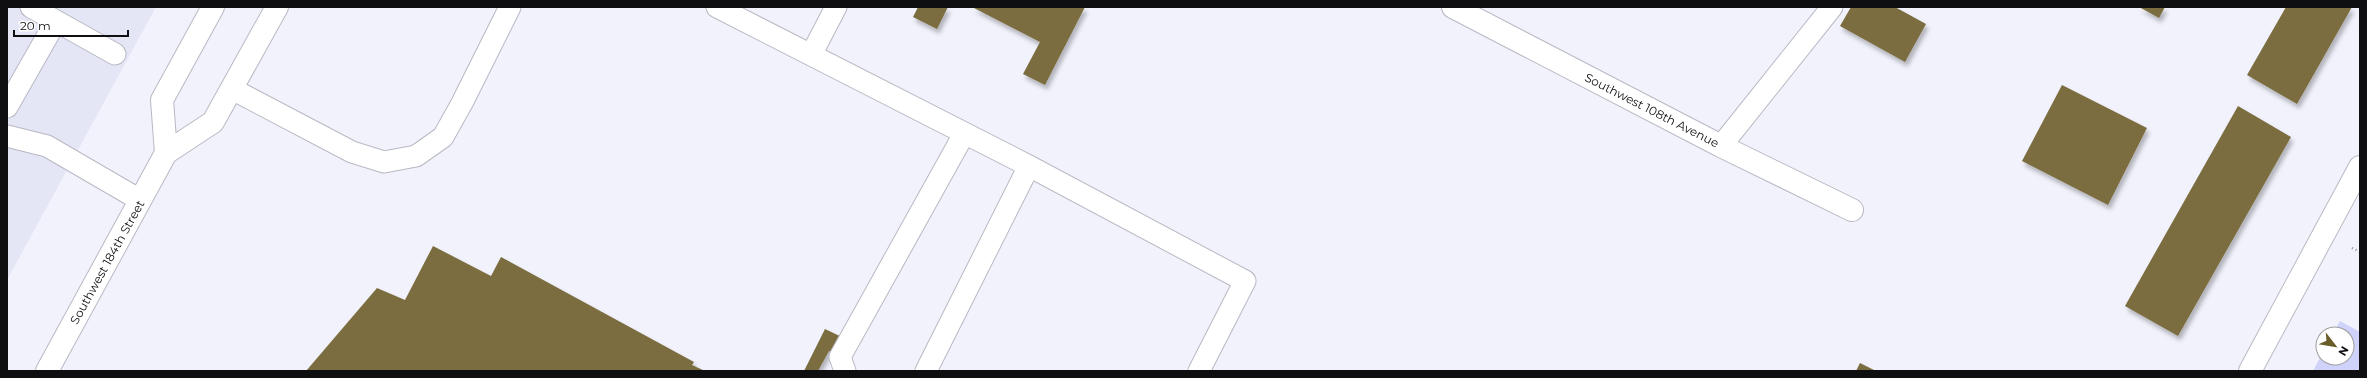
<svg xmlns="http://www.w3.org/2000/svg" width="2367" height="378" font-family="Montserrat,sans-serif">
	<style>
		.built { fill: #e4e6f6 }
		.green { fill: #cfd2fa }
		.building { fill: #7b6d3f; filter: url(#shadow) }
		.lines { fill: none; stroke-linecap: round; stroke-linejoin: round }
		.lane-casing { stroke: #b8b9c3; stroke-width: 23 }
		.street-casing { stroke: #b8b9c3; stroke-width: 24 }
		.secondary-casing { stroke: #b8b9c3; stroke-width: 24 }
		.path { stroke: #898990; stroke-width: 2.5; stroke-dasharray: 1 3; stroke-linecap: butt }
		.lane { stroke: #fff; stroke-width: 21 }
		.street { stroke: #fff; stroke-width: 22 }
		.secondary { stroke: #fff; stroke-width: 22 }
		.labels { text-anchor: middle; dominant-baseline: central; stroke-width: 3; stroke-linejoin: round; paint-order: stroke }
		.street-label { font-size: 12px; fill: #0f0f12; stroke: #fff }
	</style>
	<defs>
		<filter id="shadow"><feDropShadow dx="2.5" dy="4.5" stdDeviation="2" flood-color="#0004"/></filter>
	</defs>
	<rect width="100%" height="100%" fill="#f1f2fc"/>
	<path class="built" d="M 7,7 L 156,7 L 7,280 Z"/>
	<path class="green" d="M 2340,321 L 2360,332 L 2360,371 L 2313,371 L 2323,352 L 2323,358 L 2347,358 L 2347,334 L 2333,334 Z"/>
	<path class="building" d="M 918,7 L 948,7 L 937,29 L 913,17 Z
		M 972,7 L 1085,7 L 1045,85 L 1023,74 L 1040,42 Z
		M 1851,7 L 1895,7 L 1926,24 L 1905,62 L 1840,26 Z
		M 2139,7 L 2165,7 L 2159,18 Z
		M 2286,7 L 2352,7 L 2297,104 L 2247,75 Z
		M 2062,85 L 2147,128 L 2108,205 L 2022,161 Z
		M 2238,106 L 2291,137 L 2178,336 L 2125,306 Z
		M 433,246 L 491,276 L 501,257 L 694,362 L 692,365 L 705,371 L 306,371 L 377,288 L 405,300 Z
		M 825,329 L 848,340 L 840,356 L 829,351 L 818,371 L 804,371 Z
		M 1860,363 L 1876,371 L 1856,371 Z"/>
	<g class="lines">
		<defs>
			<path id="lane" d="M 31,7 L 115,54
				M 717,7 L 1029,166 L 1245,281 L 1199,371
				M 811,55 L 836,7
				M 232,89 L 352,152 L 384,162 L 416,156 L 443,137 L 462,103 L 510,7
				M 7,107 L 56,21
				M 7,136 L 47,146 L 140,200
				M 1721,146 L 1832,7
				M 845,371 L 840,357 L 964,134
				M 926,371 L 1029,166"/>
			<path id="street" d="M 1453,7 L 1721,146 L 1852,210
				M 2250,371 L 2360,167"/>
			<path id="secondary" d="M 166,153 L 162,100 L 213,7
				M 47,371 L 166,153 L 213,122 L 277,7"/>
		</defs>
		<use href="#lane" class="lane-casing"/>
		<use href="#street" class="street-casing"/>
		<use href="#secondary" class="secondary-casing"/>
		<path class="path" d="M 2352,248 L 2360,252"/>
		<use href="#lane" class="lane"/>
		<use href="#street" class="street"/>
		<use href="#secondary" class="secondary"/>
	</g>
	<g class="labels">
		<g class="street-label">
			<text transform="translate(1652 110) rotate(27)">Southwest 108th Avenue</text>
			<text transform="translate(107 262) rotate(-61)">Southwest 184th Street</text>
		</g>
	</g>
	<rect width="2367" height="378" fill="none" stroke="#0f0f12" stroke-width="16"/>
	<g transform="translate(2335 346) rotate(121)"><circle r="19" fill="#ffffff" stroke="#9f9fa0"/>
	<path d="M0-3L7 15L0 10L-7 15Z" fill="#6b5d2a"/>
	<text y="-6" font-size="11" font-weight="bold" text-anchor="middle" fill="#0f0f12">N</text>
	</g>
	<path d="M14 30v6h114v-6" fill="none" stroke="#0f0f12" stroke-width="2"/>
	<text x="20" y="30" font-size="12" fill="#0f0f12" stroke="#ffffff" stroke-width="3" paint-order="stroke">20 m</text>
</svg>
